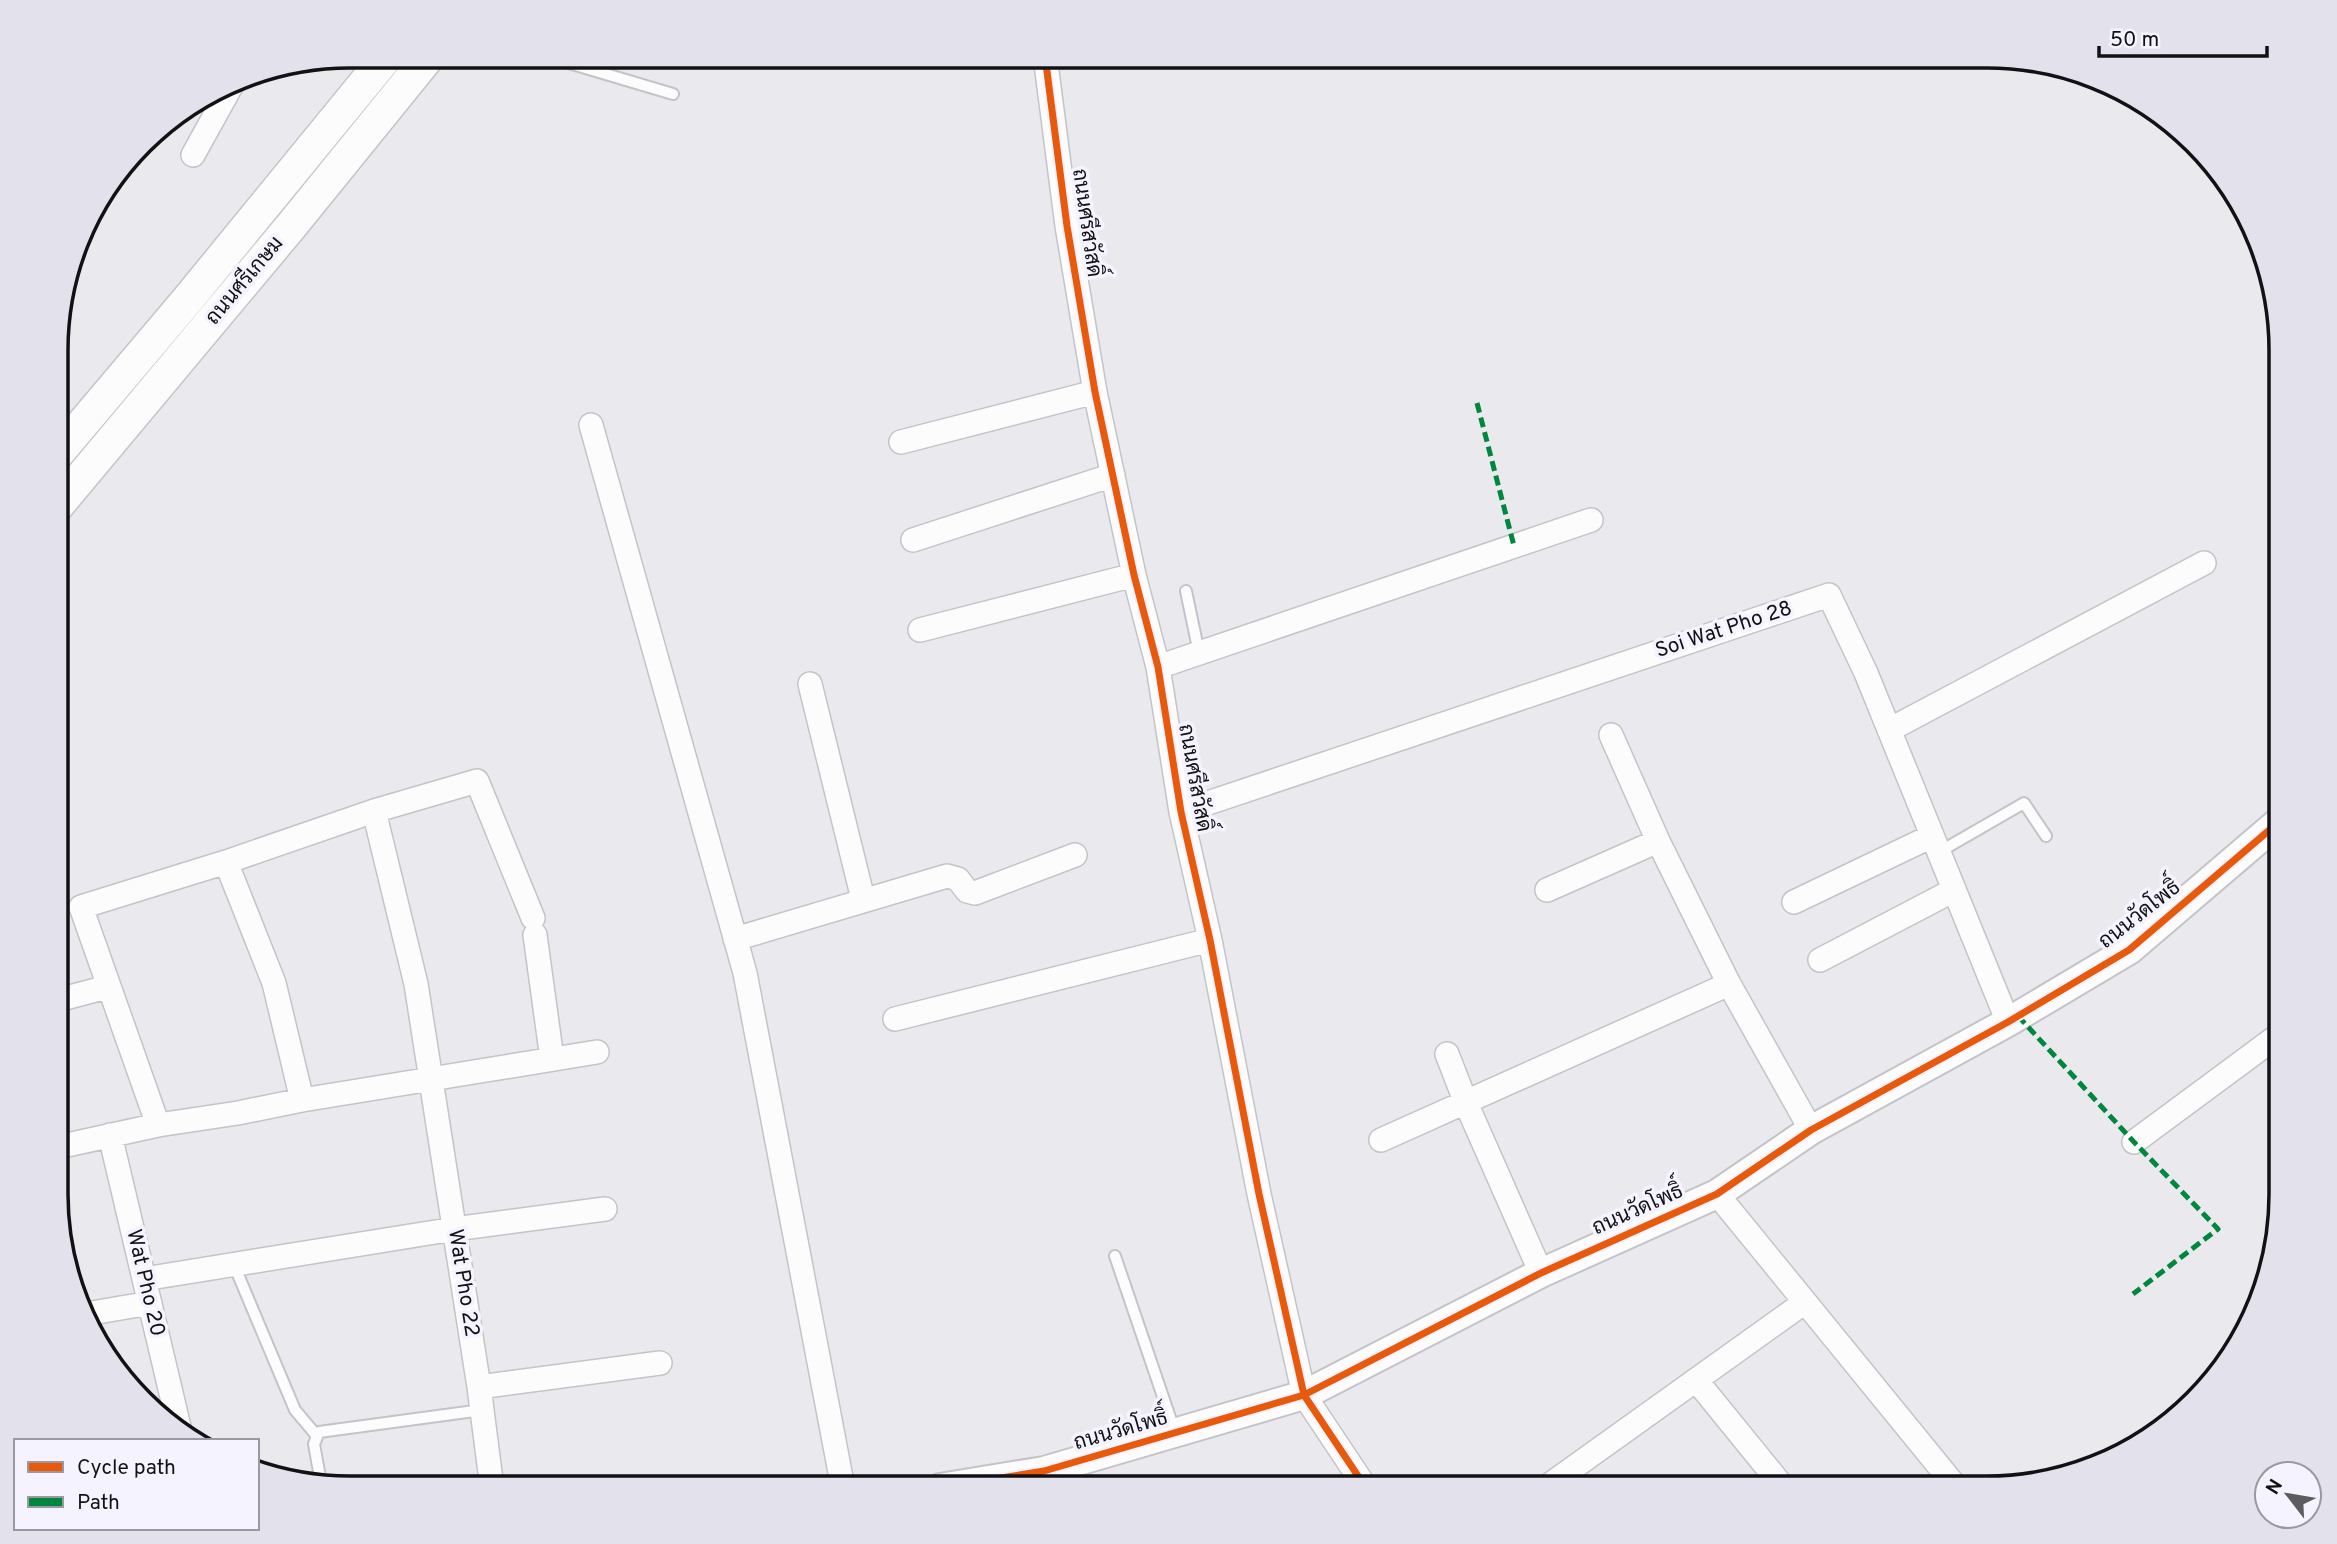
<svg xmlns="http://www.w3.org/2000/svg" width="2337" height="1544" font-family="Overpass,Sarabun,sans-serif">
	<style>
		.lines { fill: none; stroke-linecap: round; stroke-linejoin: round }
		.service-casing { stroke: #c4c4c8; stroke-width: 14 }
		.minor-casing { stroke: #c4c4c8; stroke-width: 26 }
		.tertiary-casing { stroke: #c4c4c8; stroke-width: 32 }
		.secondary-casing { stroke: #c4c4c8; stroke-width: 35 }
		.service { stroke: #fcfcfc; stroke-width: 10 }
		.minor { stroke: #fcfcfc; stroke-width: 23 }
		.tertiary { stroke: #fcfcfc; stroke-width: 28 }
		.secondary { stroke: #fcfcfc; stroke-width: 32 }
		.quiet { stroke: #00873e; stroke-width: 5; stroke-dasharray: 10 5; stroke-linecap: butt }
		.cycleway-casing { stroke: #f4f3ff; stroke-width: 11 }
		.cycleway { stroke: #e8590c; stroke-width: 7 }
		.labels { text-anchor: middle; dominant-baseline: central; stroke-width: 7; stroke-linejoin: round; paint-order: stroke }
		.street-label { font-size: 21px; fill: #121215; stroke: #f4f3ff }
		.rim { fill: none; stroke: #121215; stroke-width: 3.5 }
	</style>
	<rect width="100%" height="100%" fill="#e9e9ee"/>
	<g class="lines">
		<defs>
			<path id="service" d="M 545,56 L 673,94
				M 1186,591 L 1199,653
				M 1939,852 L 2024,803 L 2046,836
				M 1115,1256 L 1175,1432
				M 234,1265 L 295,1410 L 317,1436
				M 321,1483 L 314,1444 L 319,1432 L 482,1410"/>
			<path id="minor" d="M 1045,56 L 1067,226 L 1095,392 L 1134,575 L 1158,667 L 1181,812 L 1210,940 L 1259,1194 L 1304,1395 L 1366,1488
				M 193,155 L 234,81
				M 591,425 L 745,973 L 843,1488
				M 901,442 L 1095,392
				M 913,540 L 1113,475
				M 920,630 L 1134,575
				M 1158,667 L 1591,520
				M 810,684 L 863,899
				M 1889,730 L 2204,563
				M 1611,735 L 1658,841 L 1729,984 L 1811,1130
				M 374,811 L 477,781 L 533,918
				M 1181,812 L 1829,595 L 1866,673 L 2008,1022
				M 226,862 L 274,983 L 302,1100
				M 1547,890 L 1658,841
				M 1794,902 L 1932,836
				M 535,935 L 552,1059
				M 735,939 L 947,876 L 958,879 L 967,891 L 975,893 L 1075,855
				M 1820,960 L 1954,890
				M 58,1000 L 107,987
				M 895,1019 L 1210,940
				M 1447,1054 L 1466,1103 L 1541,1273
				M 158,1125 L 81,907 L 226,862 L 374,811 L 416,984 L 479,1387 L 492,1488
				M 110,1135 L 180,1431
				M 1381,1140 L 1729,984
				M 2134,1142 L 2280,1034
				M 58,1147 L 158,1125 L 238,1113 L 302,1100 L 597,1052
				M 1717,1194 L 1956,1487
				M 144,1279 L 454,1229 L 605,1209
				M 86,1314 L 150,1303
				M 1696,1380 L 1783,1487
				M 479,1387 L 660,1363
				M 1545,1488 L 1805,1302"/>
			<path id="tertiary" d="M 940,1488 L 1044,1471 L 1304,1395 L 1541,1273 L 1717,1194 L 1811,1130 L 2008,1022 L 2129,950 L 2280,821"/>
			<path id="secondary" d="M 58,453 L 189,298 L 387,56
				M 58,505 L 292,225 L 429,56"/>
		</defs>
		<use href="#service" class="service-casing"/>
		<use href="#minor" class="minor-casing"/>
		<use href="#tertiary" class="tertiary-casing"/>
		<use href="#secondary" class="secondary-casing"/>
		<use href="#service" class="service"/>
		<use href="#minor" class="minor"/>
		<use href="#tertiary" class="tertiary"/>
		<use href="#secondary" class="secondary"/>
		<path class="quiet" d="M 1477,403 L 1514,546
			M 2018,1016 L 2134,1142 L 2218,1229 L 2133,1294"/>
		<defs>
			<path id="cycleway" d="M 1045,56 L 1067,226 L 1095,392 L 1134,575 L 1158,667 L 1181,812 L 1210,940 L 1259,1194 L 1304,1395 L 1366,1488
				M 940,1488 L 1044,1471 L 1304,1395 L 1541,1273 L 1717,1194 L 1811,1130 L 2008,1022 L 2129,950 L 2280,821"/>
		</defs>
		<use href="#cycleway" class="cycleway-casing"/>
		<use href="#cycleway" class="cycleway"/>
	</g>
	<g class="labels">
		<g class="street-label">
			<text transform="translate(1086 223) rotate(82)">ถนนศรีสวัสดิ์</text>
			<text transform="translate(245 281) rotate(-50)">ถนนศรีเกษม</text>
			<text transform="translate(1724 630) rotate(-18)">Soi Wat Pho 28</text>
			<text transform="translate(1194 778) rotate(80)">ถนนศรีสวัสดิ์</text>
			<text transform="translate(2140 915) rotate(-38)">ถนนวัดโพธิ์</text>
			<text transform="translate(1638 1210) rotate(-24)">ถนนวัดโพธิ์</text>
			<text transform="translate(145 1283) rotate(77)">Wat Pho 20</text>
			<text transform="translate(463 1283) rotate(81)">Wat Pho 22</text>
			<text transform="translate(1121 1431) rotate(-16)">ถนนวัดโพธิ์</text>
		</g>
	</g>
	<path d="M0 0H2337V1544H0ZM350 68H1987A282 282 0 0 1 2269 350V1194A282 282 0 0 1 1987 1476H350A282 282 0 0 1 68 1194V350A282 282 0 0 1 350 68Z" fill="#e2e1ec" fill-rule="evenodd"/>
	<path class="rim" d="M350 68H1987A282 282 0 0 1 2269 350V1194A282 282 0 0 1 1987 1476H350A282 282 0 0 1 68 1194V350A282 282 0 0 1 350 68Z"/>
	<rect x="14" y="1439" width="245" height="91" fill="#f4f3ff" stroke="#9a99a1" stroke-width="2"/>
	<rect x="28" y="1462" width="35" height="10" fill="#e8590c" stroke="#9a99a1" stroke-width="2"/>
	<text x="77" y="1474" font-size="21" fill="#121215">Cycle path</text>
	<rect x="28" y="1497" width="35" height="10" fill="#00873e" stroke="#9a99a1" stroke-width="2"/>
	<text x="77" y="1509" font-size="21" fill="#121215">Path</text>
	<g transform="translate(2288 1495) rotate(301)"><circle r="33" fill="#f4f3ff" stroke="#9a99a1" stroke-width="2"/>
	<path d="M0-5L12 26L0 18L-12 26Z" fill="#5d5d61"/>
	<text y="-10" font-size="19" font-weight="bold" text-anchor="middle" fill="#121215">N</text>
	</g>
	<path d="M2099 46v10h168v-10" fill="none" stroke="#121215" stroke-width="3.5"/>
	<text x="2110" y="46" font-size="21" fill="#121215" stroke="#f4f3ff" stroke-width="5" paint-order="stroke">50 m</text>
</svg>
